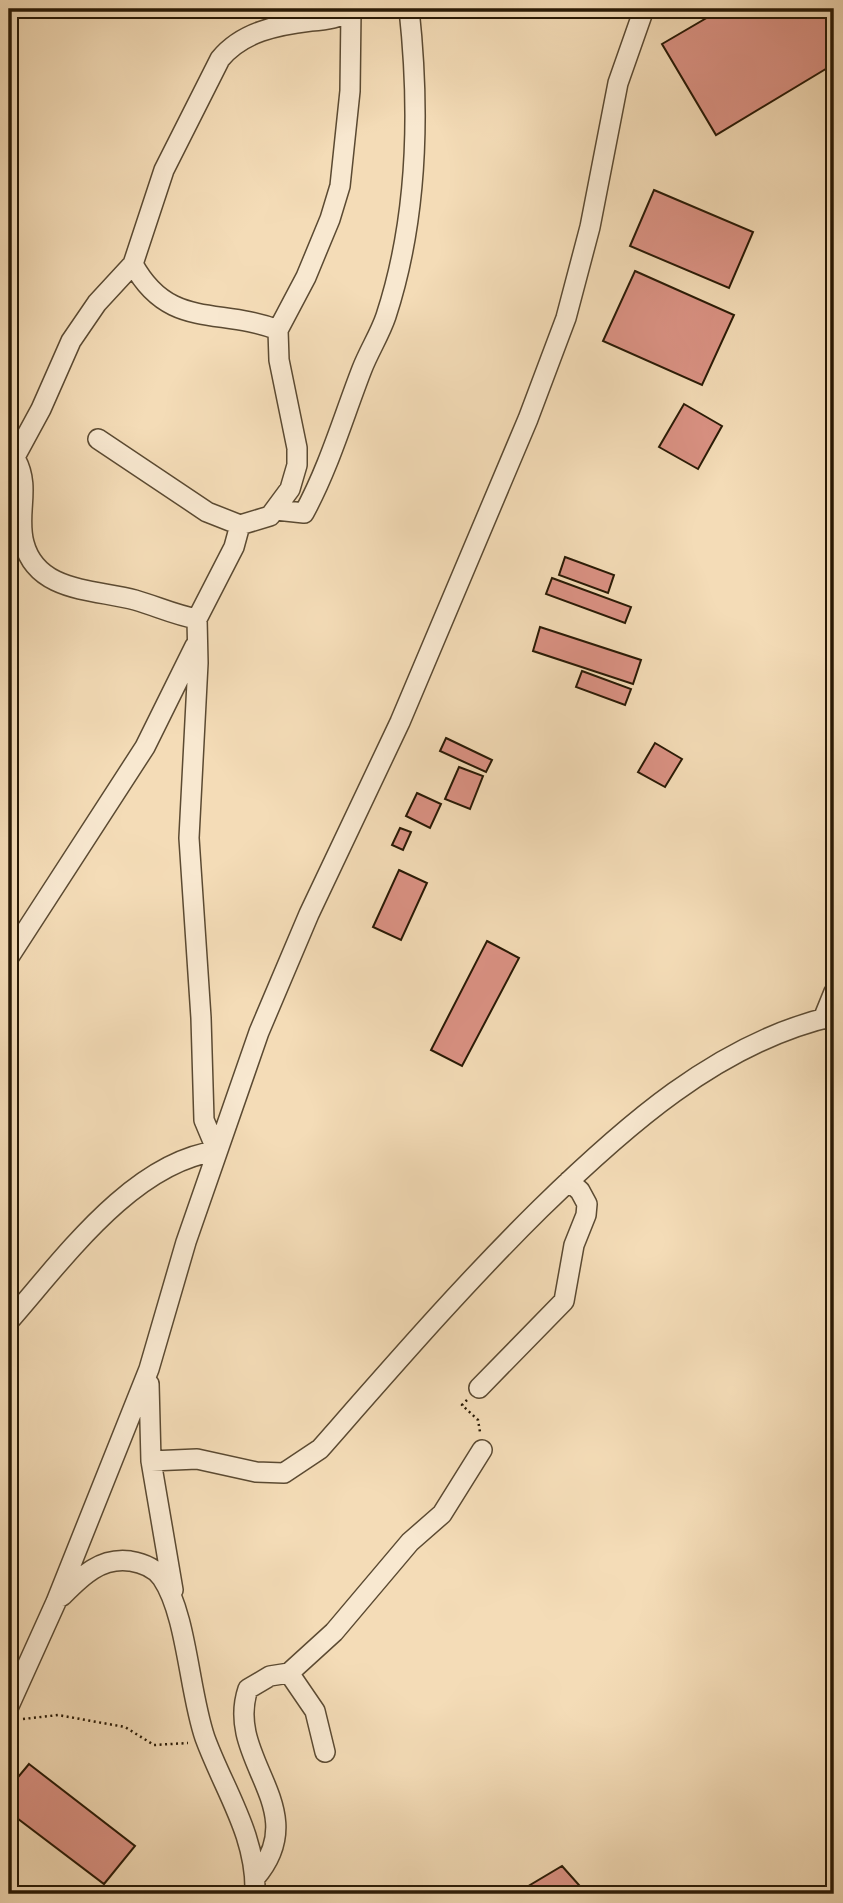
<svg xmlns="http://www.w3.org/2000/svg" width="843" height="1903" font-family="'EB Garamond',serif">
	<style>
		.building { fill: #db9284; stroke: #281905; stroke-width: 2 }
		.lines { fill: none; stroke-linecap: round; stroke-linejoin: round }
		.street-casing { stroke: #5b4a32; stroke-width: 22 }
		.path { stroke: #281905; stroke-width: 2.5; stroke-dasharray: 2 3.5; stroke-linecap: butt }
		.street { stroke: #f8e8d0; stroke-width: 19 }
	</style>
	<rect width="100%" height="100%" fill="#f4dcb7"/>
	<filter id="stains"><feTurbulence type="fractalNoise" baseFrequency=".00286" numOctaves="4"/><feColorMatrix values="0 0 0 0 .2 0 0 0 0 .09 0 0 0 0 .02 0 0 0 .5 -.17"/></filter>
	<radialGradient id="worn" r=".72"><stop offset=".6" stop-color="#630" stop-opacity="0"/><stop offset="1" stop-color="#630" stop-opacity=".3"/></radialGradient>
	<path class="building" d="M 722,9 L 834,9 L 834,64 L 716,135 L 662,44 Z
		M 654,190 L 753,232 L 729,288 L 630,246 Z
		M 635,271 L 734,315 L 702,385 L 603,341 Z
		M 684,404 L 722,426 L 698,469 L 659,447 Z
		M 565,557 L 614,575 L 608,593 L 559,575 Z
		M 552,578 L 631,607 L 625,623 L 546,594 Z
		M 540,627 L 641,660 L 633,684 L 533,651 Z
		M 582,671 L 631,689 L 625,705 L 576,687 Z
		M 446,738 L 492,760 L 486,772 L 440,751 Z
		M 655,743 L 682,759 L 665,787 L 638,772 Z
		M 459,767 L 483,776 L 470,809 L 445,799 Z
		M 417,793 L 441,804 L 430,828 L 406,816 Z
		M 400,828 L 411,832 L 403,850 L 392,845 Z
		M 399,870 L 427,883 L 401,940 L 373,927 Z
		M 487,941 L 519,958 L 462,1066 L 431,1050 Z
		M 29,1764 L 135,1846 L 104,1884 L 9,1812 L 9,1788 Z
		M 562,1866 L 587,1894 L 515,1894 Z"/>
	<g class="lines">
		<defs>
			<path id="street" d="M 133,264 C 169,330 218,307 278,330
				M 98,439 L 207,512 L 240,525 L 270,516 L 290,489 L 297,465 L 297,448 L 279,360 L 278,330 L 306,277 L 330,219 L 340,186 L 350,91 L 351,11
				M 16,460 C 31,488 16,514 24,543 C 37,593 95,589 135,600 C 156,606 175,615 197,619
				M 9,468 L 41,409 L 71,341 L 97,303 L 133,264 L 164,170 L 220,59 C 242,32 277,25 311,21 C 325,20 342,18 353,9
				M 276,510 L 304,513 C 329,467 343,418 362,369 C 369,351 380,334 386,316 C 418,218 420,110 409,9
				M 9,957 L 145,747 L 195,646
				M 823,1019 L 834,992
				M 217,1151 L 204,1120 L 201,1018 L 189,838 L 198,663 L 197,619 L 234,547 L 240,525
				M 9,1321 C 62,1261 132,1162 217,1151
				M 149,1384 L 151,1461 L 173,1590
				M 479,1388 L 564,1301 L 574,1245 L 586,1215 L 587,1204 L 580,1191 L 569,1181
				M 151,1461 L 197,1459 L 256,1472 L 284,1473 L 320,1449 C 392,1367 462,1286 540,1209 C 622,1129 718,1042 834,1016
				M 62,1596 C 81,1577 100,1557 130,1561 C 142,1563 155,1568 162,1578 C 187,1615 189,1692 205,1738 C 224,1790 257,1836 255,1894
				M 289,1673 L 315,1711 L 325,1752
				M 9,1706 L 56,1602 L 149,1369 L 186,1242 L 259,1032 L 309,914 L 400,722 L 528,419 L 566,318 L 590,227 L 618,83 L 644,9
				M 255,1878 C 315,1808 224,1760 248,1689 L 270,1676 L 289,1673 L 334,1632 L 410,1542 L 442,1514 L 482,1450"/>
		</defs>
		<use href="#street" class="street-casing"/>
		<path class="path" d="M 467,1400 L 462,1405 L 478,1420 L 480,1432
			M 23,1719 L 58,1715 L 125,1727 L 154,1745 L 188,1743
			M 785,1894 L 786,1894"/>
		<use href="#street" class="street"/>
	</g>
	<rect width="843" height="1903" fill="none" stroke="#f4dcb7" stroke-width="35"/>
	<rect x="10" y="10" width="822" height="1882" fill="none" stroke="#281905" stroke-width="3.5"/>
	<rect x="18" y="18" width="808" height="1868" fill="none" stroke="#281905" stroke-width="2"/>
	<rect width="100%" height="100%" filter="url(#stains)"/>
	<rect width="100%" height="100%" fill="url(#worn)"/>
</svg>
